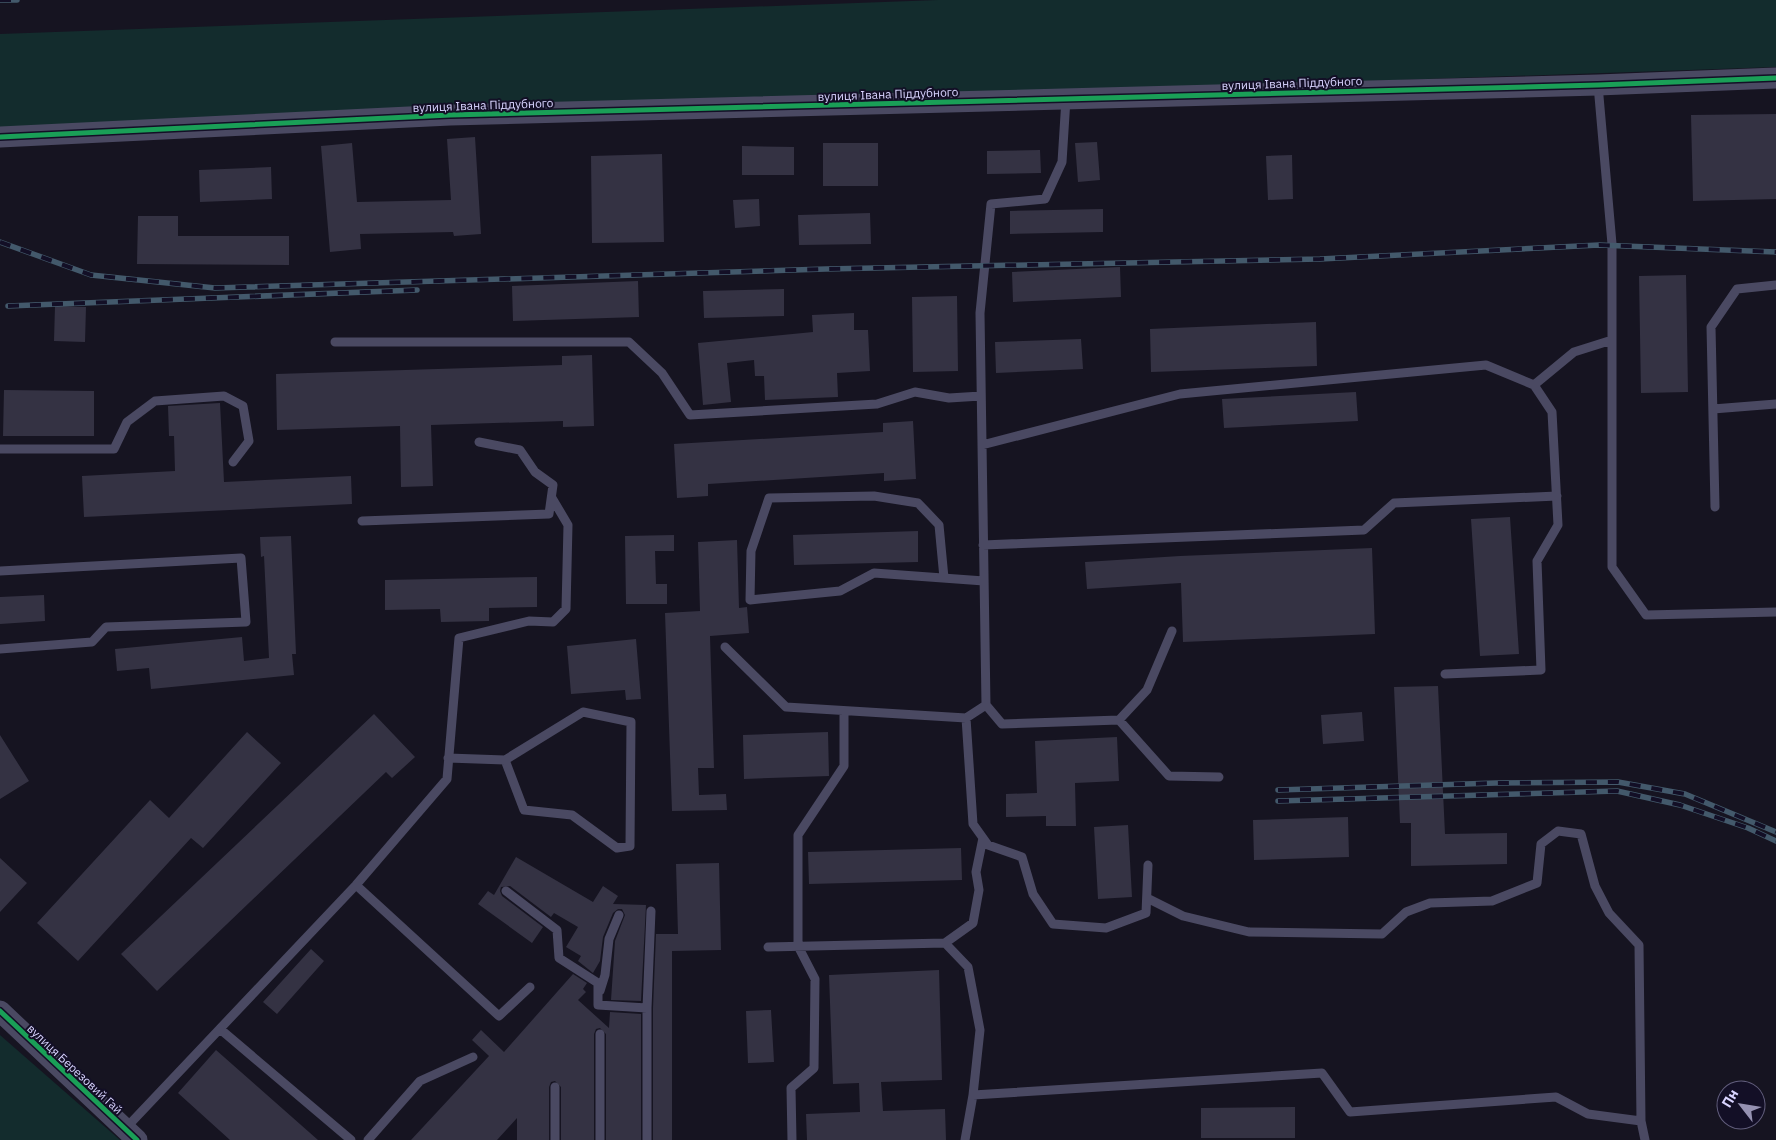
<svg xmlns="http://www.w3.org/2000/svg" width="1776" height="1140" font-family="'IBM Plex Sans',sans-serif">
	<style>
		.green { fill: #132c2d }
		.building { fill: #343243 }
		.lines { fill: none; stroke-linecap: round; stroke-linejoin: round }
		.service { stroke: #4a4962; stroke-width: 9 }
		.tertiary { stroke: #4a4962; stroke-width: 21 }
		.rail-casing { stroke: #43596b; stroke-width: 5.5 }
		.rail { stroke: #130f26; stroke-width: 4; stroke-dasharray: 11; stroke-linecap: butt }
		.cycleway-casing { stroke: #130f26; stroke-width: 8 }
		.cycleway { stroke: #1a9f57; stroke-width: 5 }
		.labels { text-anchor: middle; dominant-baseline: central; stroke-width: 4; stroke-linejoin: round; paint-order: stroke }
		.street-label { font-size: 12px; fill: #d9d4ff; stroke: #130f26 }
	</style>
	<rect width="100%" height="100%" fill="#161421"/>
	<path class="green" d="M 938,0 L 1776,0 L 1776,67 L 0,128 L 0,34 Z
		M 0,1035 L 120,1140 L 0,1140 Z"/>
	<path class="building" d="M 1776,114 L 1776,199 L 1693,201 L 1691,115 Z
		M 475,137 L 481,234 L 454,236 L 453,232 L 360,234 L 361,249 L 330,252 L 321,146 L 352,143 L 357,202 L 451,200 L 447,139 Z
		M 1097,142 L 1100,180 L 1078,182 L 1075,143 Z
		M 823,143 L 878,143 L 878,186 L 823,186 Z
		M 742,146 L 794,147 L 794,175 L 742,175 Z
		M 1040,150 L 1041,173 L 987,174 L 987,151 Z
		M 662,154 L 664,242 L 592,243 L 591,156 Z
		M 1292,155 L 1293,199 L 1268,200 L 1266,156 Z
		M 271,167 L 272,199 L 200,202 L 199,170 Z
		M 759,199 L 760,226 L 735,228 L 733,200 Z
		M 1103,209 L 1103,232 L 1010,234 L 1010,211 Z
		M 870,213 L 871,244 L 799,245 L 798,215 Z
		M 138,216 L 178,216 L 178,236 L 289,236 L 289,265 L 137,264 Z
		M 1120,267 L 1121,297 L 1013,302 L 1012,272 Z
		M 1686,275 L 1688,392 L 1641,393 L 1639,276 Z
		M 638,281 L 639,317 L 513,321 L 512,286 Z
		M 784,289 L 784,316 L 704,318 L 703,291 Z
		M 957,296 L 958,371 L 913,372 L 912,297 Z
		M 55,306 L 86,307 L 85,342 L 54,341 Z
		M 854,313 L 854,330 L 868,330 L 870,371 L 837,373 L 838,397 L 765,400 L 764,376 L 755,376 L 754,360 L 727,363 L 731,402 L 703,405 L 698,343 L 813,332 L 812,315 Z
		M 1316,322 L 1317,366 L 1151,372 L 1150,329 Z
		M 1081,339 L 1083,369 L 996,373 L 995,342 Z
		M 592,355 L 594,426 L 563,427 L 563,421 L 431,425 L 433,486 L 401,487 L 400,426 L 277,430 L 276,374 L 562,365 L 562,356 Z
		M 4,390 L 94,391 L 94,436 L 3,436 Z
		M 1356,392 L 1358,421 L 1224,428 L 1222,399 Z
		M 220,403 L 224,482 L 351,476 L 352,504 L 84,517 L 82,476 L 175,471 L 174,436 L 169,436 L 168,406 Z
		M 913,421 L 916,479 L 884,481 L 884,473 L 708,484 L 708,496 L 677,498 L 674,444 L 883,432 L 883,423 Z
		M 1510,517 L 1519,654 L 1480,656 L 1471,519 Z
		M 918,531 L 918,562 L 794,565 L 793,535 Z
		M 674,535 L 674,551 L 655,551 L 656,584 L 667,584 L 667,604 L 626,604 L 625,536 Z
		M 291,536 L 296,654 L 292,654 L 294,675 L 151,689 L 149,668 L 117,671 L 115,649 L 242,637 L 244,661 L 269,658 L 264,556 L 261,557 L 260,537 Z
		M 737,540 L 739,608 L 747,607 L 749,633 L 710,636 L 714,768 L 698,768 L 699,795 L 726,794 L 727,810 L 672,811 L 665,613 L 700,611 L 698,542 Z
		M 1372,548 L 1375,634 L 1183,642 L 1181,583 L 1087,589 L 1085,562 L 1180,556 Z
		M 537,577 L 537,607 L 489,608 L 489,621 L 441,622 L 440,609 L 385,610 L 385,580 Z
		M 44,595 L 45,621 L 0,624 L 0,597 Z
		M 636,639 L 641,699 L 626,700 L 625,690 L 571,694 L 567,646 Z
		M 1438,686 L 1445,834 L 1507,833 L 1507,864 L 1411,866 L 1411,823 L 1400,823 L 1394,687 Z
		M 1362,712 L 1364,741 L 1323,744 L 1321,715 Z
		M 374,714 L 415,757 L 392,778 L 386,772 L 157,991 L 121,954 Z
		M 247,732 L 281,763 L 203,848 L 191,838 L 78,961 L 37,923 L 150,800 L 169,818 Z
		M 828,732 L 829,776 L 744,779 L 743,735 Z
		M 0,735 L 29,781 L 0,799 Z
		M 1117,737 L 1119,781 L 1075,783 L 1076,826 L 1046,826 L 1046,816 L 1006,817 L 1006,794 L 1037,793 L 1035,741 Z
		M 1348,817 L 1349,857 L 1254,860 L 1253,820 Z
		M 1128,825 L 1132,897 L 1098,899 L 1094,827 Z
		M 961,848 L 962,880 L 809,884 L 808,852 Z
		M 516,857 L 593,902 L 603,886 L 618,896 L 613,904 L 646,905 L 641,1001 L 611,1000 L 615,941 L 625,915 L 622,909 L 618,909 L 613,913 L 603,937 L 600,961 L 593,973 L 578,961 L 581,956 L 566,947 L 578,927 L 554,913 L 551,917 L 510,886 L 501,887 L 500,891 L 502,896 L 543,927 L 532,943 L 478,904 L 488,891 L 494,895 Z
		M 0,858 L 27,883 L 0,912 Z
		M 719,863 L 721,950 L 672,951 L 672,1140 L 653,1140 L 653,1008 L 656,934 L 678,934 L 676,864 Z
		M 311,949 L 324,961 L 277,1014 L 263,1002 Z
		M 939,970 L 942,1080 L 881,1082 L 883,1111 L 945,1109 L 946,1140 L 807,1140 L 806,1114 L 860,1112 L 859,1083 L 833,1084 L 829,975 Z
		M 573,974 L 587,983 L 583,989 L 586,992 L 578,1000 L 609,1028 L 610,1012 L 641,1014 L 641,1140 L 606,1140 L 606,1034 L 600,1028 L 596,1029 L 594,1034 L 594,1140 L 561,1140 L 561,1087 L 555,1081 L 551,1082 L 549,1087 L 549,1140 L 517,1140 L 517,1118 L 497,1140 L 411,1140 L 489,1056 L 472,1040 L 481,1030 L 504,1052 Z
		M 771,1010 L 774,1062 L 748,1063 L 746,1011 Z
		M 216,1050 L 318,1140 L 230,1140 L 178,1093 Z
		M 1295,1107 L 1295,1138 L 1201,1138 L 1201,1108 Z"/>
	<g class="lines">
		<path class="service" d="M 1598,85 L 1612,244 L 1612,567 L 1646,615 L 1776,612
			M 335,342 L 629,342 L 662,373 L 690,415 L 877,404 L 915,392 L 949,398 L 981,396
			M 1713,409 L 1776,404
			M 982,445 L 1180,394 L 1486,365 L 1534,385 L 1574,352 L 1612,340
			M 0,449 L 114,449 L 127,422 L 155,401 L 224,396 L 243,406 L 249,441 L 233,462
			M 1715,507 L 1711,327 L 1737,289 L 1776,285
			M 362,521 L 549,514 L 553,485 L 535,472 L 520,450 L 479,442
			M 983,545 L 1364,530 L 1394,503 L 1557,496
			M 0,571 L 241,558 L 246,622 L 106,627 L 92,642 L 0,649
			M 944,578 L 939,525 L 918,503 L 874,496 L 769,498 L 751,551 L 750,600 L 840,591 L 874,573 L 984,581
			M 725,647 L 786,707 L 966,718 L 986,705 L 980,313 L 991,204 L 1045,199 L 1062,162 L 1066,99
			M 1445,674 L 1541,670 L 1537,561 L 1558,525 L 1552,412 L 1534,385
			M 986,705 L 1002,724 L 1119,720 L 1147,690 L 1172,631
			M 966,718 L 973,824 L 988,845 L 1022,857 L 1033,894 L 1053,924 L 1106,928 L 1146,913 L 1148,865
			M 1119,720 L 1169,776 L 1219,777
			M 448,758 L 505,760 L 524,810 L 572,815 L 617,848 L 630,846 L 631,722 L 583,712 L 505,760
			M 356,885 L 499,1016 L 530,987
			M 506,891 L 557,930 L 559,958 L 598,983 L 598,1005 L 647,1008
			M 945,943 L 973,923 L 979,890 L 976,872 L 983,838
			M 768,947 L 945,943 L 968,967 L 980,1030 L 973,1095 L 965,1140
			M 600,991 L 605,975 L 609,939 L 619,915
			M 220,1029 L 351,1140
			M 555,1087 L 555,1140
			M 973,1095 L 1322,1073 L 1350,1112 L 1556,1097 L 1588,1114 L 1641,1121 L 1639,945 L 1609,913 L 1595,886 L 1581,834 L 1558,831 L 1541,844 L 1537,883 L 1492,901 L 1430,903 L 1406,912 L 1382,934 L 1249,932 L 1183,916 L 1147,898
			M 1641,1121 L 1645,1140
			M 125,1129 L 356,885 L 447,779 L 459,638 L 529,621 L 553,622 L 566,609 L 568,525 L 552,498
			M 368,1140 L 420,1081 L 473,1057
			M 600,1140 L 600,1034
			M 647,1140 L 647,1008 L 651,911
			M 792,1140 L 791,1088 L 814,1068 L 815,979 L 798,946 L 798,835 L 844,766 L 844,711"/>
		<path class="tertiary" d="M 0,137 L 450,115 L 1598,85 L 1776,78
			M 0,1011 L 137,1140"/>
		<defs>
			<path id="rail" d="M 0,0 L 17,0
				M 0,242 L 91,275 L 215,288 L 826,269 L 1320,259 L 1599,245 L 1776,252
				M 8,306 L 417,290
				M 1278,790 L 1496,783 L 1618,782 L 1685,794 L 1776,832
				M 1278,801 L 1617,791 L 1680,805 L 1748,828 L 1776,841"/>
		</defs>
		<use href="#rail" class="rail-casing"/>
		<use href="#rail" class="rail"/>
		<defs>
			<path id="cycleway" d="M 0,137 L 450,115 L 1598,85 L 1776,78
				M 0,1011 L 137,1140"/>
		</defs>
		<use href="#cycleway" class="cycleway-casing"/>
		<use href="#cycleway" class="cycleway"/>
	</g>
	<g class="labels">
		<g class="street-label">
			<text transform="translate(1292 83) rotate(-2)">вулиця Івана Піддубного</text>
			<text transform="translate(888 94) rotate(-2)">вулиця Івана Піддубного</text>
			<text transform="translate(483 105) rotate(-2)">вулиця Івана Піддубного</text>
			<text transform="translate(75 1069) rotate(43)">вулиця Березовий Гай</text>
		</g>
	</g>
	<g transform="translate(1741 1105) rotate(301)"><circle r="24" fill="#130f26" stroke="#625e7d"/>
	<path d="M0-4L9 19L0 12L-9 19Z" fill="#9591b1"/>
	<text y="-8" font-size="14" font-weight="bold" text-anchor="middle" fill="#d9d4ff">Пн</text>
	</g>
</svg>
